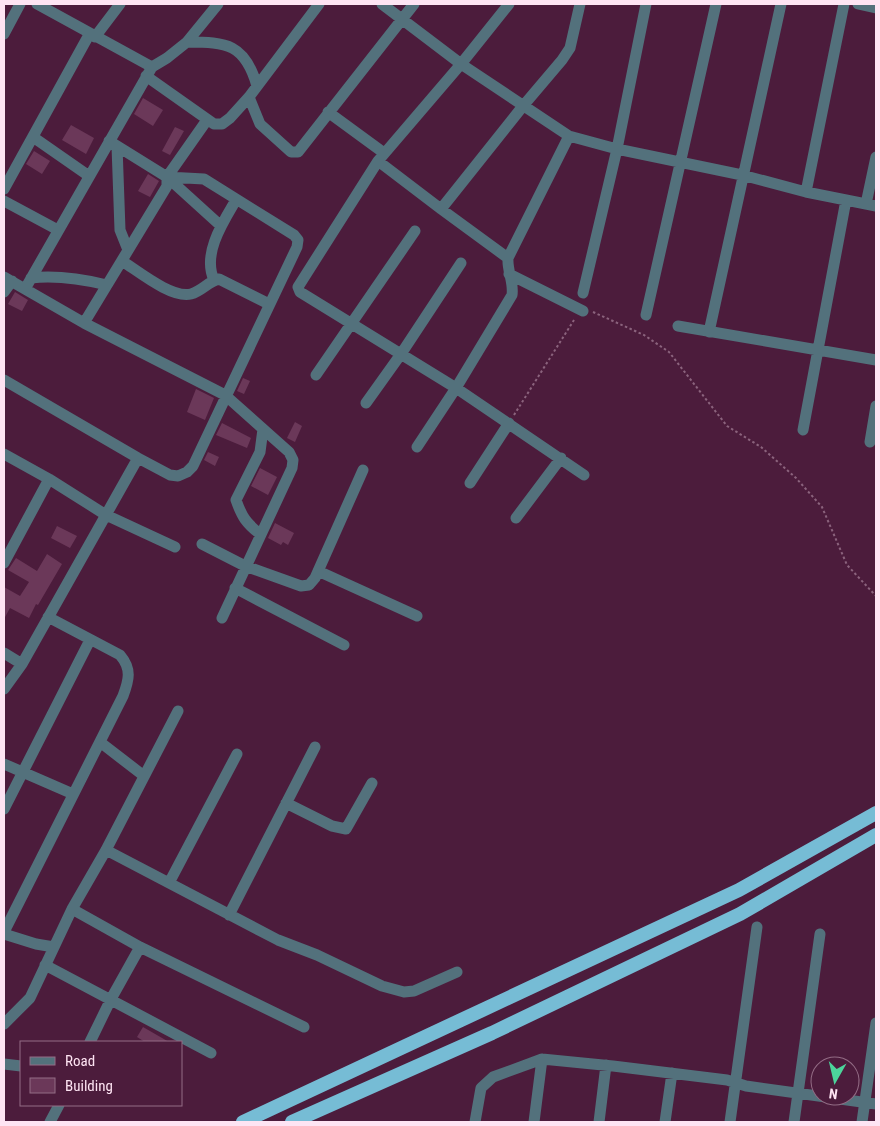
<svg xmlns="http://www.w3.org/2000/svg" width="880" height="1126" font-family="'Roboto Condensed',sans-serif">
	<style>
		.building { fill: #6b3859 }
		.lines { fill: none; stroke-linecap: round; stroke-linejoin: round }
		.path { stroke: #8b637d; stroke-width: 2; stroke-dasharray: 2.5 2.5; stroke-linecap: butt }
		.minor { stroke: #53717c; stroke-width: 11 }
		.trunk { stroke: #76bcd5; stroke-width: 14 }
	</style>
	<rect width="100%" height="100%" fill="#4c1c3c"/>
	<path class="building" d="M 143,98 L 163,110 L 153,126 L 134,114 Z
		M 71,125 L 94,138 L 86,154 L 62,140 Z
		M 175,127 L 184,131 L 170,155 L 162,151 Z
		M 34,151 L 50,161 L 42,174 L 26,164 Z
		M 148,174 L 159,181 L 150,197 L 138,191 Z
		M 15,292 L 28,300 L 22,311 L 8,304 Z
		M 243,378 L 250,381 L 244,394 L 237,391 Z
		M 196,389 L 214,398 L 205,420 L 187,412 Z
		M 295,422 L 302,426 L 295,442 L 287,438 Z
		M 222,423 L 251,438 L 247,448 L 216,435 Z
		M 208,452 L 219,457 L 215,466 L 204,460 Z
		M 260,468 L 277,477 L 268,495 L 251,486 Z
		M 275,523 L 294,533 L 288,545 L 283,542 L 281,545 L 268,538 Z
		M 57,526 L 77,536 L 70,548 L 51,538 Z
		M 47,554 L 62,564 L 38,605 L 36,604 L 29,618 L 10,608 L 4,619 L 4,587 L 20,596 L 29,582 L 8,570 L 16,558 L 37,571 Z
		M 143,1027 L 169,1042 L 145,1042 L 137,1037 Z"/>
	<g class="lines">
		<path class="path" d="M 593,312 L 644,335 L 669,352 L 727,426 L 761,447 L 796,478 L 822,507 L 847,565 L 876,596
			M 514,415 L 574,320"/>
		<path class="minor" d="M 37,4 L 152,67 L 167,58 L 187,42 L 218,4
			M 382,4 L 461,64 L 569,136 L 617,149 L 742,175 L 806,192 L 876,206
			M 509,4 L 461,64 L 378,161 L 298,287 L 300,292 L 456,388 L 584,475
			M 858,4 L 876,8
			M 4,34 L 20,4
			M 95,37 L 120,4
			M 187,42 C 227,42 245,44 257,86
			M 146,76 L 214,124 L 222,124 L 230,118 L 249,97 L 319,4
			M 249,97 L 260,124 L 291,152 L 298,152 L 414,4
			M 328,112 L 384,153
			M 33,137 L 89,176
			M 117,146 L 120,230 L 128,250
			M 378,161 L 441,209 L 508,258
			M 167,177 L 221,226
			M 167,177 L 207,120
			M 4,189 L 90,33
			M 806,192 L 844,4
			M 4,201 L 58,230
			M 866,204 L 876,157
			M 441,209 L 523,106 L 562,60 L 570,48 L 580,4
			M 122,261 C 138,271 172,299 191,294 C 202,291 209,281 219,279 L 269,304
			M 509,274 L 583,311
			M 4,277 L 84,323 L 225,395 L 289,452 L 293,460 L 292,468 L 222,618
			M 31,278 C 57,275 82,279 107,285
			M 214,280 C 202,254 223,222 236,200
			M 25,289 L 152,67
			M 4,292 L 12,281
			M 583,293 L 617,149 L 646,4
			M 646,315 L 716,4
			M 84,323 L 167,186 L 167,177 L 109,141
			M 678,326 L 876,360
			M 709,332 L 781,4
			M 316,375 L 415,231
			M 4,380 L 138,458 L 170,475 L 178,476 L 187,472 L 193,466 L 297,247 L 298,240 L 294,235 L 204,179 L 167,177
			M 366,403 L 401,354 L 461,263
			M 803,430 L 846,200
			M 870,442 L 876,406
			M 417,447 L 456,388 L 512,295 C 514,282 507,271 508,258 L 569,136
			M 4,454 L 49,479 L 106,515 L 175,547
			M 470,483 L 509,423
			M 516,518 L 561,458
			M 260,534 C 246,523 242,517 236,500 L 260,452 L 263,429
			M 202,544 L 245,566 L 301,586 L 309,585 L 315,578 L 363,470
			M 4,563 L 49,479
			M 318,571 L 417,616
			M 235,588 L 344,645
			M 4,653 L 22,664
			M 4,689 L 22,664 L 138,458
			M 100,742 L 144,776
			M 4,764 L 73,794
			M 286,803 L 332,826 L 346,829 L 372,783
			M 4,809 L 90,640
			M 106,850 L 278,940 L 317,955 L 382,986 L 404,992 L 414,991 L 457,972
			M 169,883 L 237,754
			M 72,909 L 140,947 L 304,1027
			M 229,915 L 315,747
			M 4,932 L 123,696 C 129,680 132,669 120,655 L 48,617
			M 4,934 L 36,944 L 54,947
			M 45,965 L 211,1053
			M 4,1024 L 30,998 L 72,909 L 106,850 L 178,711
			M 90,1042 L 111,999 L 140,947
			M 4,1064 L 21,1066
			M 50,1122 L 59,1105
			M 475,1122 L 481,1088 L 493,1077 L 542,1059 L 613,1066 L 727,1080 L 746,1086 L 876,1104
			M 534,1122 L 542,1059
			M 599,1122 L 606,1065
			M 665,1122 L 672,1073
			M 730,1122 L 757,927
			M 794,1122 L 820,934
			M 862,1122 L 876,1023"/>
		<path class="trunk" d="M 243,1122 L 739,890 L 876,813
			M 292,1122 L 492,1033 L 740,914 L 876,835"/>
	</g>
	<rect width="880" height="1126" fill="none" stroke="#fee4f3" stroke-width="10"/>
	<rect x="20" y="1041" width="162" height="65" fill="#4c1c3c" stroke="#936c85"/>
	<rect x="30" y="1057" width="25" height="8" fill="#53717c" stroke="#936c85"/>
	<text x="65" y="1066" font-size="15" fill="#fee4f3">Road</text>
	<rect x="30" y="1078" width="25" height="15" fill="#6b3859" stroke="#936c85"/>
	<text x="65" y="1091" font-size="15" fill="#fee4f3">Building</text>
	<g transform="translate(835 1081) rotate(188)"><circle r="24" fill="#4c1c3c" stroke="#936c85"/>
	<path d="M0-4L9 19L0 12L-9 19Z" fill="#4cd49b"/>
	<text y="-8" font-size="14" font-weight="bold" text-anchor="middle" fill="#fee4f3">N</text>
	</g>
</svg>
